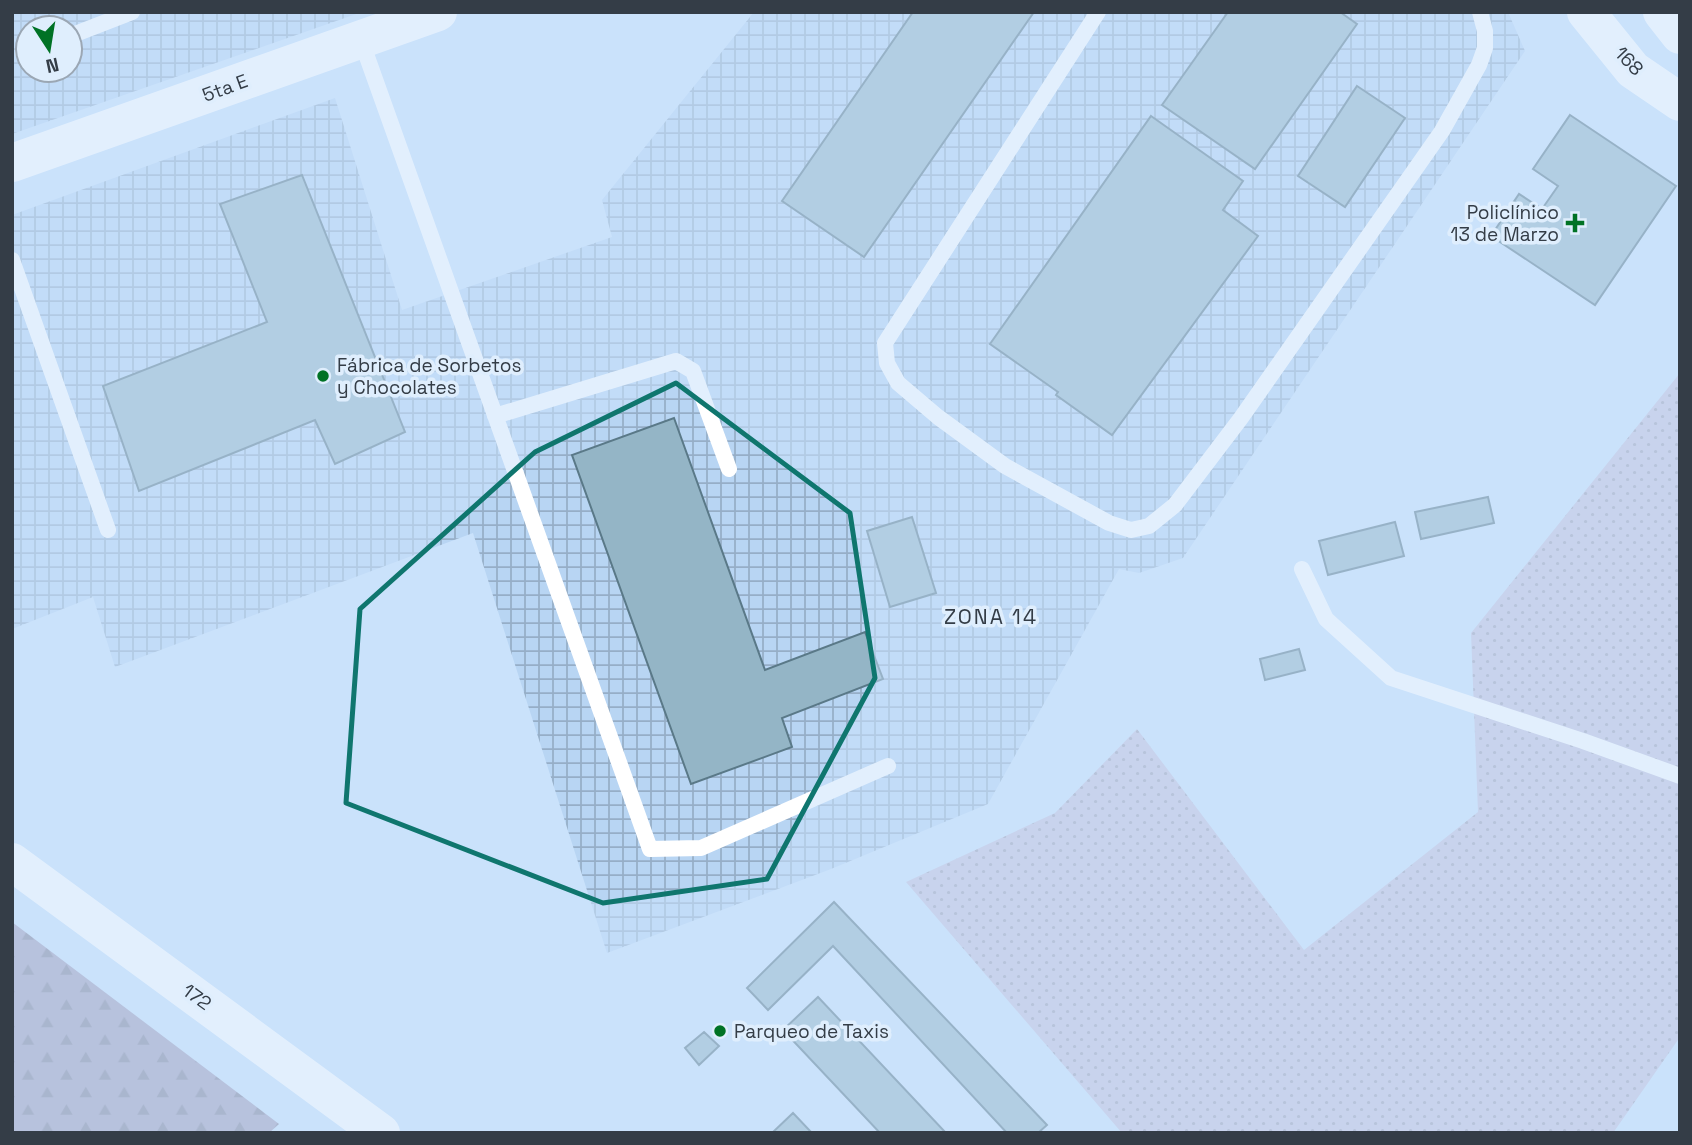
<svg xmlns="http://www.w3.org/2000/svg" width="1692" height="1145" font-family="'Space Grotesk',sans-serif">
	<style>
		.industrial { fill: url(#industrial-grid); fill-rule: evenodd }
		.forest { fill: url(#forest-firs) }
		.garden { fill: url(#garden-dots) }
		.building { fill: #94b5c6; stroke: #5a7988; stroke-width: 2 }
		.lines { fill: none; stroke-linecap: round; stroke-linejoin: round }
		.lane { stroke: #fff; stroke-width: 16 }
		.secondary { stroke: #fff; stroke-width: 38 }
		.marked { fill: none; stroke: #0f766e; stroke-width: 5; stroke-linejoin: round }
		.poi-dot { fill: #007225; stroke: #dfeefd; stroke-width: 2.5 }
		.labels { text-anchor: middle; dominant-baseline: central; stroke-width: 7; stroke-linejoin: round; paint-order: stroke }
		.street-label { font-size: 19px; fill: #343d47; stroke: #dfeefd }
		.poi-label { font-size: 19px; fill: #343d47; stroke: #dfeefd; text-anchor: start }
		.neighbourhood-label { font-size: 21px; letter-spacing: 2px; fill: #343d47; stroke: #dfeefd }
	</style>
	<defs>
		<pattern id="industrial-grid" width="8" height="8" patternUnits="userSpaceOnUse" patternTransform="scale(1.75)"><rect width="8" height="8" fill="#b8d5f3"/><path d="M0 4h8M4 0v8" fill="none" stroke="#96aec7"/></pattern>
		<pattern id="forest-firs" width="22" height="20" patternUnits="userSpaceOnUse" patternTransform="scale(1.75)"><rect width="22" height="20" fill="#9f9bb8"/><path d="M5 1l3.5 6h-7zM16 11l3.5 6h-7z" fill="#828097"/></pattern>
		<pattern id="garden-dots" width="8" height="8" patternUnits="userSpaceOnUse" patternTransform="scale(1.75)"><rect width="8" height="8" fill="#c5c2db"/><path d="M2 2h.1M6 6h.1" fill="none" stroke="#a19fb3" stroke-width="1.8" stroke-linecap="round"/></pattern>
	</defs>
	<rect width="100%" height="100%" fill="#cae2fb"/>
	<path class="industrial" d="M 12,12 L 362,12 L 12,134 ZM 28,28 L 70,28 L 70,70 L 28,70 Z
		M 754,12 L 1508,12 L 1525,51 L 1183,558 L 1139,573 L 1119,569 L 988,804 L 831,869 L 607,953 L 473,533 L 115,667 L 93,597 L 12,629 L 12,215 L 335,98 L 402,310 L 612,237 L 602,200 Z"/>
	<path class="forest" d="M 12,922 L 279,1124 L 269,1133 L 12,1133 Z"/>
	<path class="garden" d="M 1680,373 L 1680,1037 L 1613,1133 L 1122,1133 L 906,882 L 1055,813 L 1137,729 L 1304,950 L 1478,812 L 1471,633 Z"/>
	<path class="building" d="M 913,12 L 1034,12 L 864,257 L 782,201 Z
		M 1228,12 L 1340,12 L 1357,24 L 1255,169 L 1162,105 Z
		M 1357,86 L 1405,118 L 1345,207 L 1298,176 Z
		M 1570,115 L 1676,186 L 1595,305 L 1491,236 L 1519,194 L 1542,209 L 1558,186 L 1533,169 Z
		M 1151,116 L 1243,181 L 1223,210 L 1258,236 L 1112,435 L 1056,395 L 1058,392 L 990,344 Z
		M 302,175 L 405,432 L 335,464 L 315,420 L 139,491 L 103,386 L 267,322 L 220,204 Z
		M 674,418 L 765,670 L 865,632 L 883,679 L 782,718 L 792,747 L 691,784 L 572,455 Z
		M 1488,497 L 1494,523 L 1421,539 L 1415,512 Z
		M 912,517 L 936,593 L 890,607 L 867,531 Z
		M 1395,522 L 1404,556 L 1328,575 L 1319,541 Z
		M 1299,649 L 1305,670 L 1265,680 L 1260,659 Z
		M 834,902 L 1047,1125 L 1038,1133 L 1007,1133 L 833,946 L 768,1010 L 747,988 Z
		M 818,997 L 946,1133 L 880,1133 L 783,1030 Z
		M 704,1032 L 719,1046 L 699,1065 L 685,1048 Z
		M 793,1113 L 812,1133 L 772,1133 Z"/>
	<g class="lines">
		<path class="lane" d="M 1098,12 L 885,343 L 887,363 L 898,383 L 938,417 L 1005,466 L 1109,523 L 1131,530 L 1149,526 L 1175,505 L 1241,418 L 1442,131 L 1479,65 L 1485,48 L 1485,31 L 1480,12
			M 70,36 L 132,12
			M 361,40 L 650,849 L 701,848 L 888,766
			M 23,53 L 28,51
			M 12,260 L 108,530
			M 495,416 L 676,361 L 693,371 L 729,469
			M 1302,569 L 1326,619 L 1391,678 L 1583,741 L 1680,776"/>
		<path class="secondary" d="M 1586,12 L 1633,70 L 1680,102
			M 1662,12 L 1680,35
			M 12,163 L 438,12
			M 12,862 L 381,1133"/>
	</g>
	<path d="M0 0H1692V1145H0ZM 676,383 L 850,513 L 875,678 L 767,879 L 603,903 L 346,803 L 360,609 L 535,452 Z" fill="#cae2fb" fill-opacity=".55" fill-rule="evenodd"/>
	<path class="marked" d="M 676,383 L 850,513 L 875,678 L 767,879 L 603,903 L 346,803 L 360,609 L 535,452 Z"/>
	<g class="poi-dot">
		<path d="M1571.5 212.5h7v7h7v7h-7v7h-7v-7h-7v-7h7z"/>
		<circle cx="323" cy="376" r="7"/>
		<circle cx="720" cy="1031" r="7"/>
	</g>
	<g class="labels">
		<g class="street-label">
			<text transform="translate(1629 61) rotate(46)">168</text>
			<text transform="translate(225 88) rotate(-20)">5ta E</text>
			<text transform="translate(197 997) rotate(36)">172</text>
		</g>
		<g class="poi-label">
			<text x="1559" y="212" text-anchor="end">Policlínico<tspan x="1559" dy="22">13 de Marzo</tspan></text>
			<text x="337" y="365">Fábrica de Sorbetos<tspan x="337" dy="22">y Chocolates</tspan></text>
			<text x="734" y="1031">Parqueo de Taxis</text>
		</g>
		<g class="neighbourhood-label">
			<text x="991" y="616">ZONA 14</text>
		</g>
	</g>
	<rect width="1692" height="1145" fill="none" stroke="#343d47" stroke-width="28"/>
	<g transform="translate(49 49) rotate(168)"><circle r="33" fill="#dfeefd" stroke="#9ba7b4" stroke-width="2"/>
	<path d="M0-5L12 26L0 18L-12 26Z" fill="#007225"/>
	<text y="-10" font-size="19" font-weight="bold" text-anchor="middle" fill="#343d47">N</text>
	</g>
</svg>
